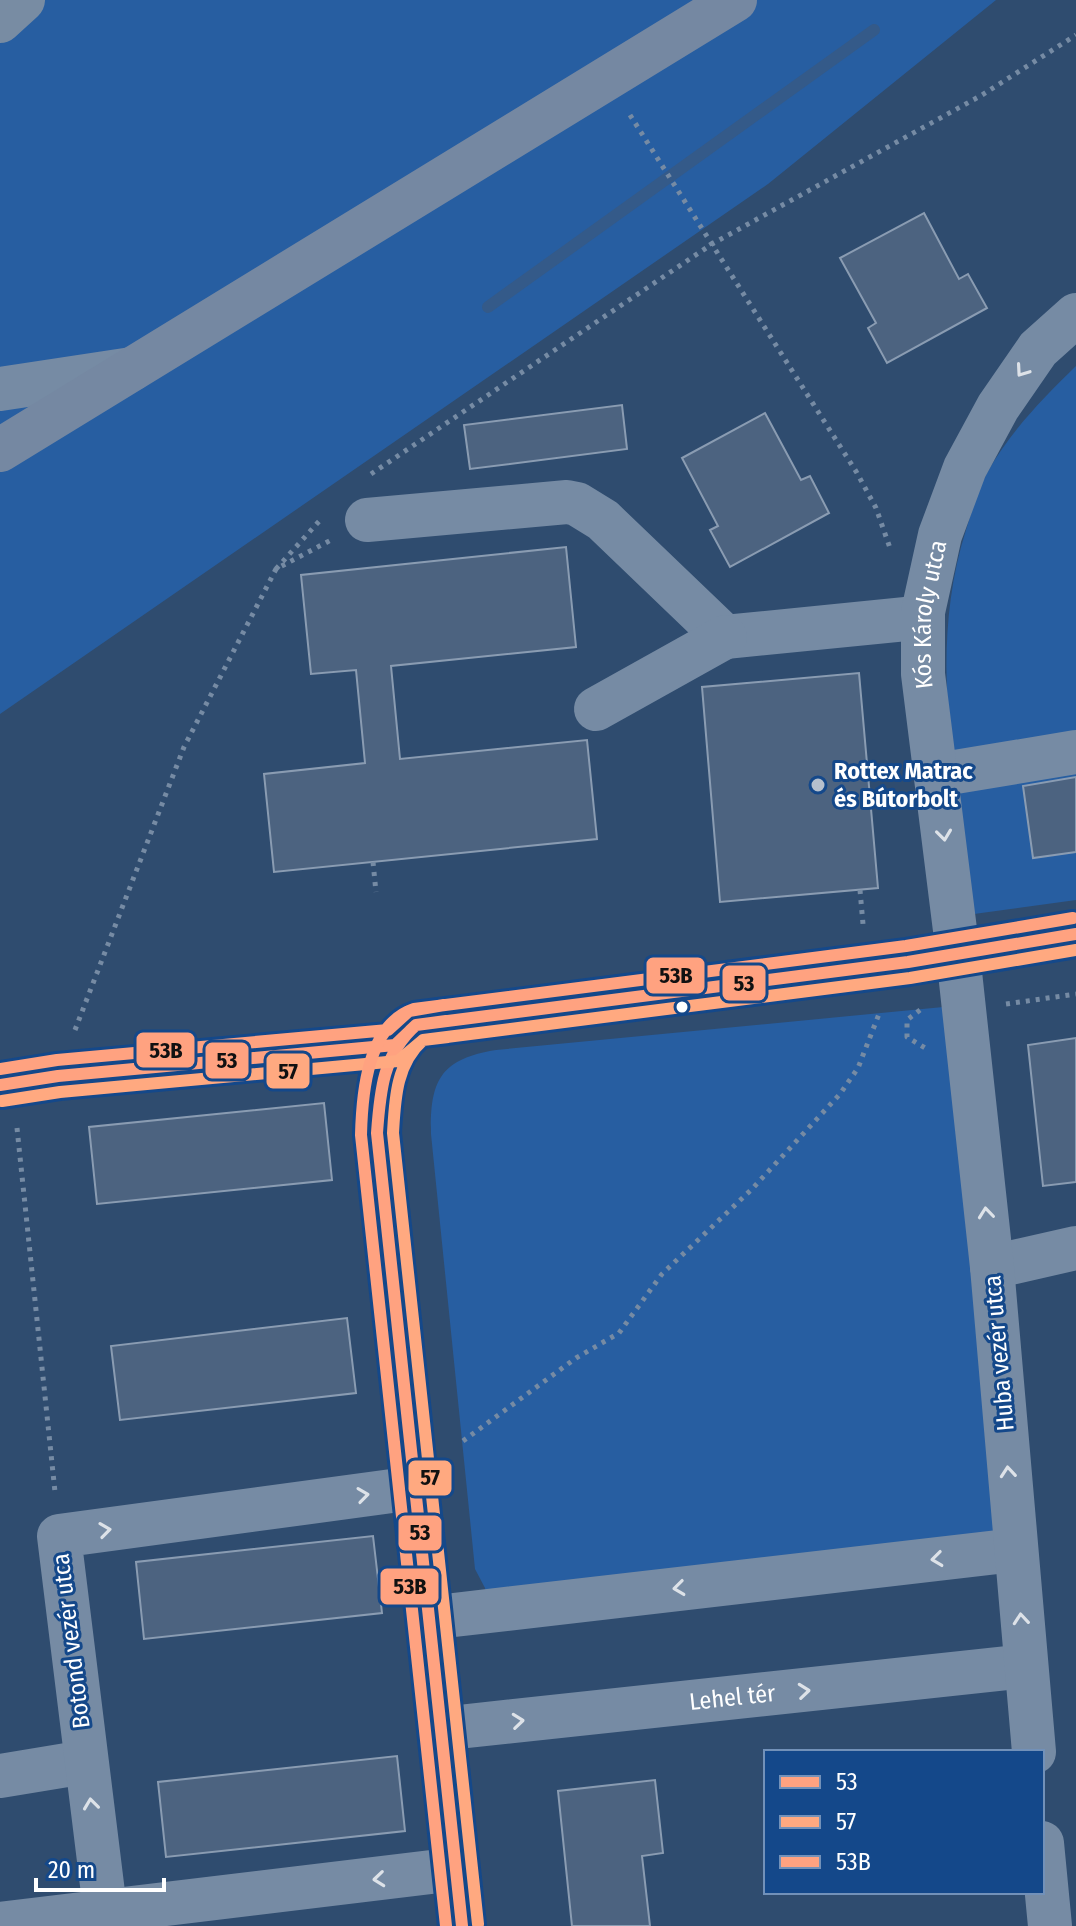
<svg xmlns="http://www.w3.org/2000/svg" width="1076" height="1926" font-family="'Fira Sans Condensed',sans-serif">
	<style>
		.green { fill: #275ea1 }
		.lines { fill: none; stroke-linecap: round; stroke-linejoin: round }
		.stream { stroke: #345a89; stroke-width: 12 }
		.building { fill: #4c6380; stroke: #8a9cb2; stroke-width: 2 }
		.path { stroke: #768ba4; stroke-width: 5; stroke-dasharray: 4 6; stroke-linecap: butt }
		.minor { stroke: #768ba4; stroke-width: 44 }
		.major { stroke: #7588a2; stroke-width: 44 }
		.highway { stroke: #788ca3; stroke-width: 44 }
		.bus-1-casing { stroke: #14488a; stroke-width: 18 }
		.bus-2-casing { stroke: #14488a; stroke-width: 18 }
		.bus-3-casing { stroke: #14488a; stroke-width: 18 }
		.bus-1 { stroke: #ffa280; stroke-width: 12 }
		.bus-2 { stroke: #ffa980; stroke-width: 12 }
		.bus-3 { stroke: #ffa280; stroke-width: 12 }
		.oneway { stroke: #dde2e8 }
		.poi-dot { fill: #b6c0cd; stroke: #14488a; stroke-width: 3 }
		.bus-dot { fill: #fff; stroke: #14488a; stroke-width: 3 }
		.labels { text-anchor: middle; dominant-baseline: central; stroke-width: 6; stroke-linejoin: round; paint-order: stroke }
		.street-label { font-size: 24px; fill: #fff; stroke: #14488a }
		.poi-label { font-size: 24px; font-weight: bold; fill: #fff; stroke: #14488a; text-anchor: start }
		.line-badge { stroke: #14488a; stroke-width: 3 }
		.pale-badge-label { font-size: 22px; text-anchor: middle; font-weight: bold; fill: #111 }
	</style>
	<rect width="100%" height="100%" fill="#2f4c6f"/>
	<path class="green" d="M 0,0 L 996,0 L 768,184 L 0,714 Z
		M 1076,366 L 1076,900 L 974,914 C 957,786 926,656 966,530 C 972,511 977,491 987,473 C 1009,433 1044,397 1076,366 Z
		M 964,1005 L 1015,1550 L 488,1610 L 485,1588 L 475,1569 L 431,1134 C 430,1081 440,1059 496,1050 Z"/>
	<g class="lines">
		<path class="stream" d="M 488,307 L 874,30"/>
	</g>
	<path class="building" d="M 924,213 L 959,279 L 968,274 L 987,308 L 887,363 L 868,328 L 876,323 L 840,258 Z
		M 622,405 L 627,449 L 470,469 L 464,425 Z
		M 765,413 L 801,480 L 810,476 L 829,513 L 730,567 L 710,530 L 718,526 L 682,458 Z
		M 566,547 L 576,647 L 391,666 L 400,759 L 587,740 L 597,839 L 274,872 L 264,774 L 365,763 L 356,670 L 311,674 L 301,575 Z
		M 859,673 L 878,888 L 720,902 L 702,687 Z
		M 1076,777 L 1076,852 L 1033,858 L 1023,786 Z
		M 1076,1038 L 1076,1182 L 1043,1186 L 1028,1045 Z
		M 324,1103 L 332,1180 L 97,1204 L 89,1127 Z
		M 347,1318 L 356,1393 L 120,1420 L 111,1346 Z
		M 373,1536 L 382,1613 L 144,1639 L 136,1562 Z
		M 397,1756 L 405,1831 L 166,1857 L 158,1782 Z
		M 655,1780 L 663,1853 L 642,1856 L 650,1926 L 572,1926 L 558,1791 Z"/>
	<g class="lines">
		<path class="path" d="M 630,115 L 857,473 L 876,508 L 890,548
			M 371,474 L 712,244 L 982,95 L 1076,35
			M 276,569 L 322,518
			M 373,862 L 376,892
			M 860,890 L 863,924
			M 1006,1004 L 1076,994
			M 920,1010 L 907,1020 L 907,1037 L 925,1048
			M 75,1030 L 184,747 L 276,569 L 331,540
			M 17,1128 L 55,1492
			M 463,1441 L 576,1358 L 619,1333 L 662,1274 L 752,1189 L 840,1094 L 858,1068 L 879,1014"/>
		<g class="minor">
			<path d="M 0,389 L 132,369"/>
			<path d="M 367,520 L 567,502 L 577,504 L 603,520 L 725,637 L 906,619"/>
			<path d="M 596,709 L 725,637"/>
			<path d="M 937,775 L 1076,752"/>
			<path d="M 0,1085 L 58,1076 L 395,1045"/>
			<path d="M 992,1267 L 1076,1248"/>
			<path d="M 428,1618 L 1015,1550"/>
			<path id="s1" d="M 440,1729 L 1025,1666"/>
			<path id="s2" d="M 1034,1752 L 992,1267 L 958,954 L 923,674 L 923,612 L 940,535 L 965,468 L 998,407 L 1038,349 L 1076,315"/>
			<path d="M 0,1776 L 85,1762"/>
			<path d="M 1042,1843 L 1050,1926"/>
			<path d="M 105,1909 L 59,1536 L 414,1488"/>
			<path d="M 0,1924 L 456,1869"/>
			<path d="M 462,1926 L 377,1133 C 380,1092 380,1051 416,1025 L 908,962 L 1076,934"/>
		</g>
		<path class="major" d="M 0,450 L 735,0"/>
		<path class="highway" d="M 0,21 L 23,0"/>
		<defs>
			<path id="bus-1" d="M 0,1085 L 58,1076 L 395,1045 L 416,1025 L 446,1021
				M 462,1926 L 377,1133 C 380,1091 383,1054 416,1025 L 908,962 L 1076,934"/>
			<path id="bus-2" d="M 2,1101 L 60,1092 L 398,1061 L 423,1040 L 448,1037
				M 478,1924 L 393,1133 C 395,1099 396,1064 423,1040 L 910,978 L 1076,950"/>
			<path id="bus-3" d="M 0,1069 L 57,1060 L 388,1030 L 409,1011 L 444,1005
				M 446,1926 L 361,1135 C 362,1094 367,1025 414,1009 L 906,946 L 1073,918"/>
		</defs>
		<use href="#bus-1" class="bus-1-casing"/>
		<use href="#bus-2" class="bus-2-casing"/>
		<use href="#bus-3" class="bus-3-casing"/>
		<use href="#bus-1" class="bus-1"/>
		<use href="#bus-2" class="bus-2"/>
		<use href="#bus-3" class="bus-3"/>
	</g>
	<defs><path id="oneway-chevron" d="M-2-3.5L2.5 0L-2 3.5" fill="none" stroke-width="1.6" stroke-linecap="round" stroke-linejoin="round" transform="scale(2)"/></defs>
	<g class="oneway">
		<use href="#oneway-chevron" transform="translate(1022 371) rotate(125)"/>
		<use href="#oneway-chevron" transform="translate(944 835) rotate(83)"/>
		<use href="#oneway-chevron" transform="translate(986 1213) rotate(-96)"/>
		<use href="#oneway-chevron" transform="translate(1008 1472) rotate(-95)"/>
		<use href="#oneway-chevron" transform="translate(363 1495) rotate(-8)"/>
		<use href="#oneway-chevron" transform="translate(105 1530) rotate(-8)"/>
		<use href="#oneway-chevron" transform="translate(937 1559) rotate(173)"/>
		<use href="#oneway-chevron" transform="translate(679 1588) rotate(173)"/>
		<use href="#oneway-chevron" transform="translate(1021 1619) rotate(-95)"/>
		<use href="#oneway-chevron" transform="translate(804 1691) rotate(-6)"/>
		<use href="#oneway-chevron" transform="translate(518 1721) rotate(-6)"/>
		<use href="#oneway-chevron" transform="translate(91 1804) rotate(-97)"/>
		<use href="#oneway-chevron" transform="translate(379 1879) rotate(174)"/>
	</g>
	<circle class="poi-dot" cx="818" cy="785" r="8"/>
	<circle class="bus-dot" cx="682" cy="1007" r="7"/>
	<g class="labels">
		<g class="street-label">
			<text stroke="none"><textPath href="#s2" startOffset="1144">Kós Károly utca</textPath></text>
			<text transform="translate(999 1353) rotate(-95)">Huba vezér utca</text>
			<text transform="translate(71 1641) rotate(-97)">Botond vezér utca</text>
			<text stroke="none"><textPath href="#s1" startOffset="294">Lehel tér</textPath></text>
		</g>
		<g class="poi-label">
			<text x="834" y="771">Rottex Matrac<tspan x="834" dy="28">és Bútorbolt</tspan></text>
		</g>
	</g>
	<g class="line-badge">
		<rect x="645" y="956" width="61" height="39" rx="8" fill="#ffa280"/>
		<rect x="721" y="964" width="46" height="38" rx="8" fill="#ffa280"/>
		<rect x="135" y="1031" width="61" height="38" rx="8" fill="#ffa280"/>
		<rect x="204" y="1041" width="46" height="39" rx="8" fill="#ffa280"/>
		<rect x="265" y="1052" width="46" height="38" rx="8" fill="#ffa980"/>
		<rect x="407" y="1459" width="46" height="38" rx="8" fill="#ffa980"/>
		<rect x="397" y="1514" width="46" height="38" rx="8" fill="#ffa280"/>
		<rect x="379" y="1567" width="61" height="39" rx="8" fill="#ffa280"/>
	</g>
	<g class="pale-badge-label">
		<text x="676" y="983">53B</text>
		<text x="744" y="991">53</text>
		<text x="166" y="1058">53B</text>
		<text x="227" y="1068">53</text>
		<text x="288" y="1079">57</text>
		<text x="430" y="1485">57</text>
		<text x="420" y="1540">53</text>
		<text x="410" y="1594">53B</text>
	</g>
	<rect x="764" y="1750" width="280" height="144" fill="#14488a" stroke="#7291b9" stroke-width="2"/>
	<rect x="780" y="1776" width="40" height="12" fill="#ffa280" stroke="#7291b9" stroke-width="2"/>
	<text x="836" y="1790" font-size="24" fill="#ffffff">53</text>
	<rect x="780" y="1816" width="40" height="12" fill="#ffa980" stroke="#7291b9" stroke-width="2"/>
	<text x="836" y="1830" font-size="24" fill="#ffffff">57</text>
	<rect x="780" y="1856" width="40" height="12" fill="#ffa280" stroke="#7291b9" stroke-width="2"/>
	<text x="836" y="1870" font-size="24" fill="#ffffff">53B</text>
	<path d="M36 1878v12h128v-12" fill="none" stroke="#ffffff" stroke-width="4"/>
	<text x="48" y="1878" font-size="24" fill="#ffffff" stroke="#14488a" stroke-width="6" paint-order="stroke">20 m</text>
</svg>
